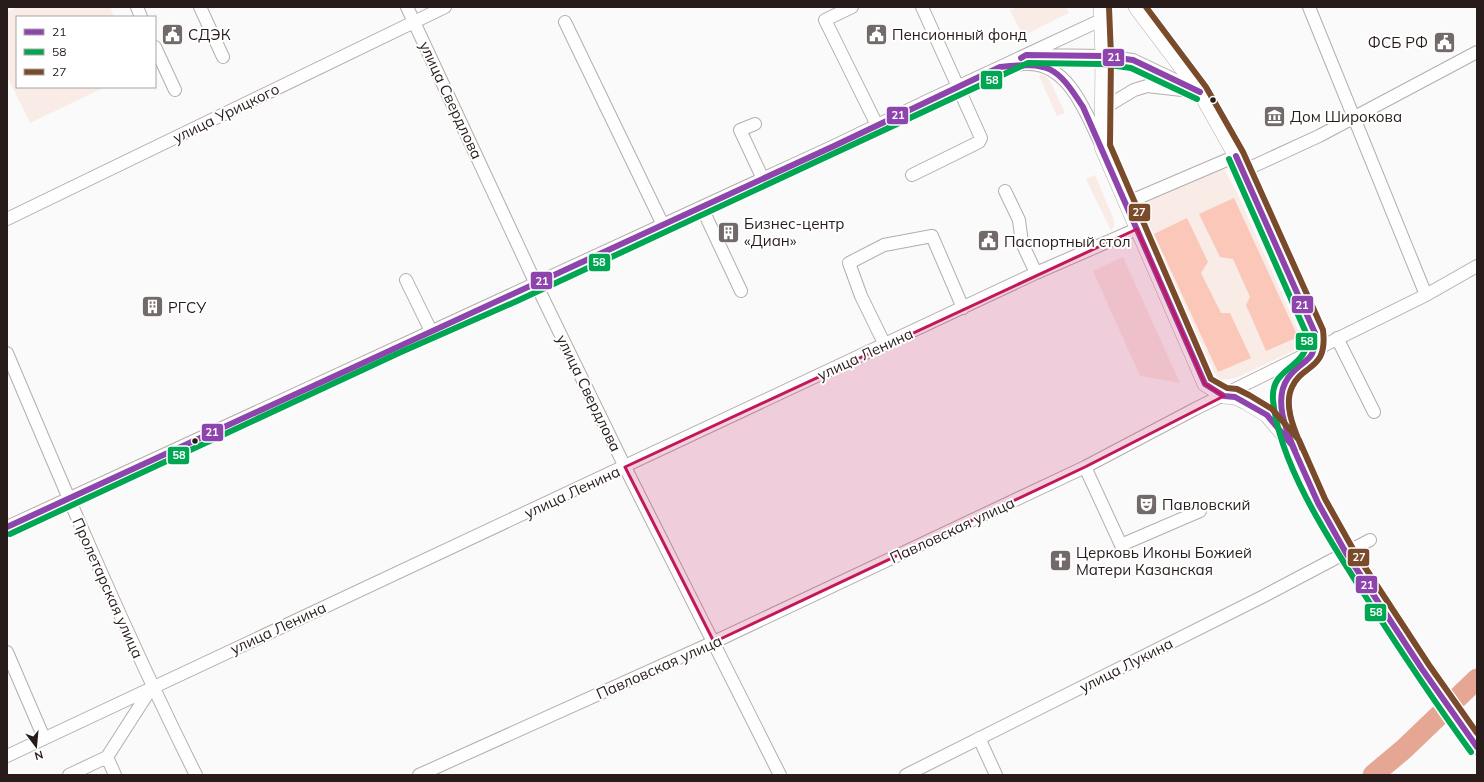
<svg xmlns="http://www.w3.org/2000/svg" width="1484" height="782" font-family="Mulish,sans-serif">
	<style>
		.green { fill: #f9ebe6 }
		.forest { fill: #fbc7b8 }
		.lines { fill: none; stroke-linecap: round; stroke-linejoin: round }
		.river { stroke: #e5a693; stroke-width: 21 }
		.minor-casing { stroke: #b3aeac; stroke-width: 14 }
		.major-casing { stroke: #b3aeac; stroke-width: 16 }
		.minor { stroke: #fefefe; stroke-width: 12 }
		.major { stroke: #fefefe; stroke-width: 15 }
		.bus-1-casing { stroke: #fff; stroke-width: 9 }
		.bus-2-casing { stroke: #fff; stroke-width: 9 }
		.bus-3-casing { stroke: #fff; stroke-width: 9 }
		.bus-1 { stroke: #8e44ad; stroke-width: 6 }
		.bus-2 { stroke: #00a651; stroke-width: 6 }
		.bus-3 { stroke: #7a4b2a; stroke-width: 6 }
		.marked { fill: #c2185b; fill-opacity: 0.2; stroke: #c2185b; stroke-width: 3; stroke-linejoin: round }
		.bus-dot { fill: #271c19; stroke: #fff; stroke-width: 1.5 }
		.labels { text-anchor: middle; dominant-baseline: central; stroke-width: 4; stroke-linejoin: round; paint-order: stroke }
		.poi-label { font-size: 15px; fill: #271c19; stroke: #fff; text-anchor: start }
		.street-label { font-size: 15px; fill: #271c19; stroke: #fff }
		.line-badge { stroke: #fff; stroke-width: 1.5 }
		.badge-label { font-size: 11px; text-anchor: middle; font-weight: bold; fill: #fff }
	</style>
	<rect width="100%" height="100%" fill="#fafafa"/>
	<path class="green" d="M 18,7 L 110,7 L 114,17 L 17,17 L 17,87 L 105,87 L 30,123 L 7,76 L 7,12 Z
		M 1018,7 L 1066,7 L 1069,13 L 1023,36 L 1010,10 Z
		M 1043,74 L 1050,81 L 1065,113 L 1057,116 L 1039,76 Z
		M 1221,163 L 1237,193 L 1302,339 L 1298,346 L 1293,351 L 1236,378 L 1221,380 L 1217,378 L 1136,200 Z
		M 1095,175 L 1114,220 L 1114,226 L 1111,231 L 1086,179 Z
		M 1123,257 L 1180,383 L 1140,376 L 1093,271 Z"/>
	<path class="forest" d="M 1234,198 L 1298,337 L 1266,351 L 1246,305 L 1250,297 L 1233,259 L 1220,257 L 1199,214 Z
		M 1187,218 L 1208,262 L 1201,273 L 1221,313 L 1230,313 L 1251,358 L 1218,372 L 1154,234 Z"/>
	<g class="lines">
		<path class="river" d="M 1373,775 L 1404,749 L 1477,679"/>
		<defs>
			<path id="minor" d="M 137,7 L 141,17
				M 200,7 L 223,57
				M 407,7 L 536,284 L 625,467 L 780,775
				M 852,7 L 825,20 L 877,125
				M 1309,7 L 1426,295
				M 565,22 L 663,225
				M 155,47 L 175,90
				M 1030,55 L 1103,56 L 1133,60 L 1200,92
				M 1012,66 C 1018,65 1024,63 1030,64 C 1070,65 1087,116 1102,146
				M 1103,118 L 1109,105 L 1134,90 L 1147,86 L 1191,91
				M 755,124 L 740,130 L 763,179
				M 1243,171 L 1319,136 L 1477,52
				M 912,175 L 979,142 L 981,138 L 922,7
				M 1005,191 L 1019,220 L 1022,243 L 1036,273
				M 1126,203 L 1236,156
				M 702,208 L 741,291
				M 7,219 L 445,7
				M 406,280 L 431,331
				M 1337,338 L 1374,412
				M 885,345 L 861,296 L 849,263 L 884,245 L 932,236 L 963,308
				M 7,353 C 67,495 127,637 196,775
				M 1085,467 L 1121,545 L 1200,511
				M 7,527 L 834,146 L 927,101 L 1101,20
				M 7,652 L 44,738
				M 979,738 L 996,775
				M 7,756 L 1036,273 L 1137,229
				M 69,775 L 107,757
				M 115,775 L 107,757 L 152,687
				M 419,775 L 714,642 L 1085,467 L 1195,409 L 1426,295 L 1477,266
				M 906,775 L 1262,597 L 1370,540"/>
			<path id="major" d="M 1101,7 L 1103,56 L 1102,147 L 1205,384 L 1224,396 L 1235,397 L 1246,402 L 1267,415 L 1288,440
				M 1136,7 L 1200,92 L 1236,156 L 1315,333 C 1316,341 1316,352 1311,359 C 1301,373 1279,377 1281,398 C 1283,424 1293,447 1303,470 C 1327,522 1357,569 1388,617 C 1417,661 1446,705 1477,747"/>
		</defs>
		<use href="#minor" class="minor-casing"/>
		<use href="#major" class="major-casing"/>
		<use href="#minor" class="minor"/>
		<use href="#major" class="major"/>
		<defs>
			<path id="bus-1" d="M 1021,58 L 1026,55 L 1103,56 L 1133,60 L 1200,92
				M 1236,156 L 1315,333 C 1316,365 1303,357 1288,378 C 1273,399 1286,430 1295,451
				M 7,527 L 834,146 L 1000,67 C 1049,62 1056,65 1083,107 L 1205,384 L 1224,396 L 1235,397 L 1267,415 L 1292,445 L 1318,503 L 1346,553 L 1422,669 L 1477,747"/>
			<path id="bus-2" d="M 1229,159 L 1307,335 C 1310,370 1270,365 1273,400 C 1279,464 1330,541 1364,594 C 1398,647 1433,700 1471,752
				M 10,534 L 401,352 L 517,301 L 1028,63 L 1102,64 L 1131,68 L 1197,99"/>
			<path id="bus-3" d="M 1109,7 L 1111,56 L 1110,145 L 1211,379 L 1227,388 L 1237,389 L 1249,395 L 1272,409 L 1299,440 L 1325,499 L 1353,549 L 1429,665 L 1477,733
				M 1146,7 L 1206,87 L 1243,152 L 1323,330 C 1328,371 1303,363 1292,387 C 1283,406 1295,431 1302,448"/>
		</defs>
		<use href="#bus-1" class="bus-1-casing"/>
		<use href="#bus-2" class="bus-2-casing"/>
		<use href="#bus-3" class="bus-3-casing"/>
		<use href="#bus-1" class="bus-1"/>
		<use href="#bus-2" class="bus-2"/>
		<use href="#bus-3" class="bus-3"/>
	</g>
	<path class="marked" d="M 1137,229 L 1205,384 L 1224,396 L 1085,467 L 714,642 L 625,467 Z"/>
	<defs>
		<symbol id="civic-square" viewBox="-11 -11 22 22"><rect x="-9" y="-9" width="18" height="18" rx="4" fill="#716a68" stroke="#fff"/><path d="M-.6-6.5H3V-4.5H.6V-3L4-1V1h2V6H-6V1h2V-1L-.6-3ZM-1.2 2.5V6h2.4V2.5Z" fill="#fff"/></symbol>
		<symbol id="museum-square" viewBox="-11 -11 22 22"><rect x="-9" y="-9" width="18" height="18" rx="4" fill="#716a68" stroke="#fff"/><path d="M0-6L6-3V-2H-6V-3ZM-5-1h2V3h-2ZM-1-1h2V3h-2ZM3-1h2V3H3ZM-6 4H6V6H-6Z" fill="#fff"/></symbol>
		<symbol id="building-square" viewBox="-11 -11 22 22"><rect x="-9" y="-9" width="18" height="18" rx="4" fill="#716a68" stroke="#fff"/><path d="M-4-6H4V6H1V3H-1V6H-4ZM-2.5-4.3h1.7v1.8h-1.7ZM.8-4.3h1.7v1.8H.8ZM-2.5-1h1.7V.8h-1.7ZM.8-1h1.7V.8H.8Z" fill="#fff"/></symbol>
		<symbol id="theatre-square" viewBox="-11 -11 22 22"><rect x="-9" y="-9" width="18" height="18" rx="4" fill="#716a68" stroke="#fff"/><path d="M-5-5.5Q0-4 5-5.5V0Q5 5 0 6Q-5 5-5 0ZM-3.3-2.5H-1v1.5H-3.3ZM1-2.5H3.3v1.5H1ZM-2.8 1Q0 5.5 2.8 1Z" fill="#fff"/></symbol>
		<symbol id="church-square" viewBox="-11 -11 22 22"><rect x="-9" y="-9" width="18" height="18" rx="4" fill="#716a68" stroke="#fff"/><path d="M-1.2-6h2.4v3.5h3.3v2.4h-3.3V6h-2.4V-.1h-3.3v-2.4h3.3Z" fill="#fff"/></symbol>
	</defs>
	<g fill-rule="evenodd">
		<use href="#civic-square" x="160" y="22" width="25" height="25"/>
		<use href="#civic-square" x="864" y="22" width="25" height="25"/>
		<use href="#civic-square" x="1432" y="30" width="25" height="25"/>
		<use href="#museum-square" x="1262" y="104" width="25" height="25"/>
		<use href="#building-square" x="716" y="220" width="25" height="25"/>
		<use href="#civic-square" x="976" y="228" width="25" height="25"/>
		<use href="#building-square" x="140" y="294" width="25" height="25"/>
		<use href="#theatre-square" x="1134" y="492" width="25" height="25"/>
		<use href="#church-square" x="1048" y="548" width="25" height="25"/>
	</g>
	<g class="bus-dot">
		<circle cx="1213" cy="100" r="3.5"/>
		<circle cx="195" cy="441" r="3.5"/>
	</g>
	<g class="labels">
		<g class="poi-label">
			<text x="188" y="34">СДЭК</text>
			<text x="892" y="34">Пенсионный фонд</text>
			<text x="1428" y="42" text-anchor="end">ФСБ РФ</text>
			<text x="1290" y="116">Дом Широкова</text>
			<text x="744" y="223">Бизнес-центр<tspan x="744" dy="17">«Диан»</tspan></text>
			<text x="1004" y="241">Паспортный стол</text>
			<text x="168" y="307">РГСУ</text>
			<text x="1162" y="504">Павловский</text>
			<text x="1076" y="552">Церковь Иконы Божией<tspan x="1076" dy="17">Матери Казанская</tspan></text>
		</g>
		<g class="street-label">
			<text transform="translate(451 100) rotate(65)">улица Свердлова</text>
			<text transform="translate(226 113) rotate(-26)">улица Урицкого</text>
			<text transform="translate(865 354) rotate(-25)">улица Ленина</text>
			<text transform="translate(589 393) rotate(64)">улица Свердлова</text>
			<text transform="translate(572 492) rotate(-25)">улица Ленина</text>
			<text transform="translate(952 530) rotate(-25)">Павловская улица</text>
			<text transform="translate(108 588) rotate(66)">Пролетарская улица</text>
			<text transform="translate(278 628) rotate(-25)">улица Ленина</text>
			<text transform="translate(1126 665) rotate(-27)">улица Лукина</text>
			<text transform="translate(659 667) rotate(-24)">Павловская улица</text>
		</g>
	</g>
	<g class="line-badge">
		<rect x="1102" y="48" width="23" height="19" rx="4" fill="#8e44ad"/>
		<rect x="980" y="70" width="23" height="20" rx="4" fill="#00a651"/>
		<rect x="886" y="106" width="23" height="19" rx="4" fill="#8e44ad"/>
		<rect x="1128" y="203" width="23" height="19" rx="4" fill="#7a4b2a"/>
		<rect x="588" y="253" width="23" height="19" rx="4" fill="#00a651"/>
		<rect x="530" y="271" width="23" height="19" rx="4" fill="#8e44ad"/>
		<rect x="1291" y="295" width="23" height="19" rx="4" fill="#8e44ad"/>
		<rect x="1295" y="332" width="23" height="19" rx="4" fill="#00a651"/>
		<rect x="201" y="423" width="23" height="19" rx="4" fill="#8e44ad"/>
		<rect x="167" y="446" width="23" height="19" rx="4" fill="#00a651"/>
		<rect x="1347" y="548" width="23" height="19" rx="4" fill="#7a4b2a"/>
		<rect x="1355" y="575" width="23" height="19" rx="4" fill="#8e44ad"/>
		<rect x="1364" y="603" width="23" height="19" rx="4" fill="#00a651"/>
	</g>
	<g class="badge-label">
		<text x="1114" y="61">21</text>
		<text x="992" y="84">58</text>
		<text x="898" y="119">21</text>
		<text x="1139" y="216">27</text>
		<text x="599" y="266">58</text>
		<text x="542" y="285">21</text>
		<text x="1302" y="309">21</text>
		<text x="1307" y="345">58</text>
		<text x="212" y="436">21</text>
		<text x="179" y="459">58</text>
		<text x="1359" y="561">27</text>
		<text x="1367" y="589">21</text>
		<text x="1376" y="616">58</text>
	</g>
	<rect width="1484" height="782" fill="none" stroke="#271c19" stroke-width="16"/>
	<rect x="16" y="16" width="140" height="72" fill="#ffffff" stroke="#a9a4a3"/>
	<rect x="24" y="29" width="20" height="6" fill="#8e44ad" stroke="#a9a4a3"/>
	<text x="52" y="36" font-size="12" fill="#271c19">21</text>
	<rect x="24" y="49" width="20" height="6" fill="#00a651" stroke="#a9a4a3"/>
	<text x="52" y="56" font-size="12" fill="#271c19">58</text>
	<rect x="24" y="69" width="20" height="6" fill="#7a4b2a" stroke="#a9a4a3"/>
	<text x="52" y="76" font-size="12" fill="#271c19">27</text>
	<g transform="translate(36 746) rotate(164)" stroke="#ffffff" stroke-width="3" paint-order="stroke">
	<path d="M0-3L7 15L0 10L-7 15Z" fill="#271c19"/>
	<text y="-6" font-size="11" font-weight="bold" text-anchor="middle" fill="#271c19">N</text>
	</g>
</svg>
